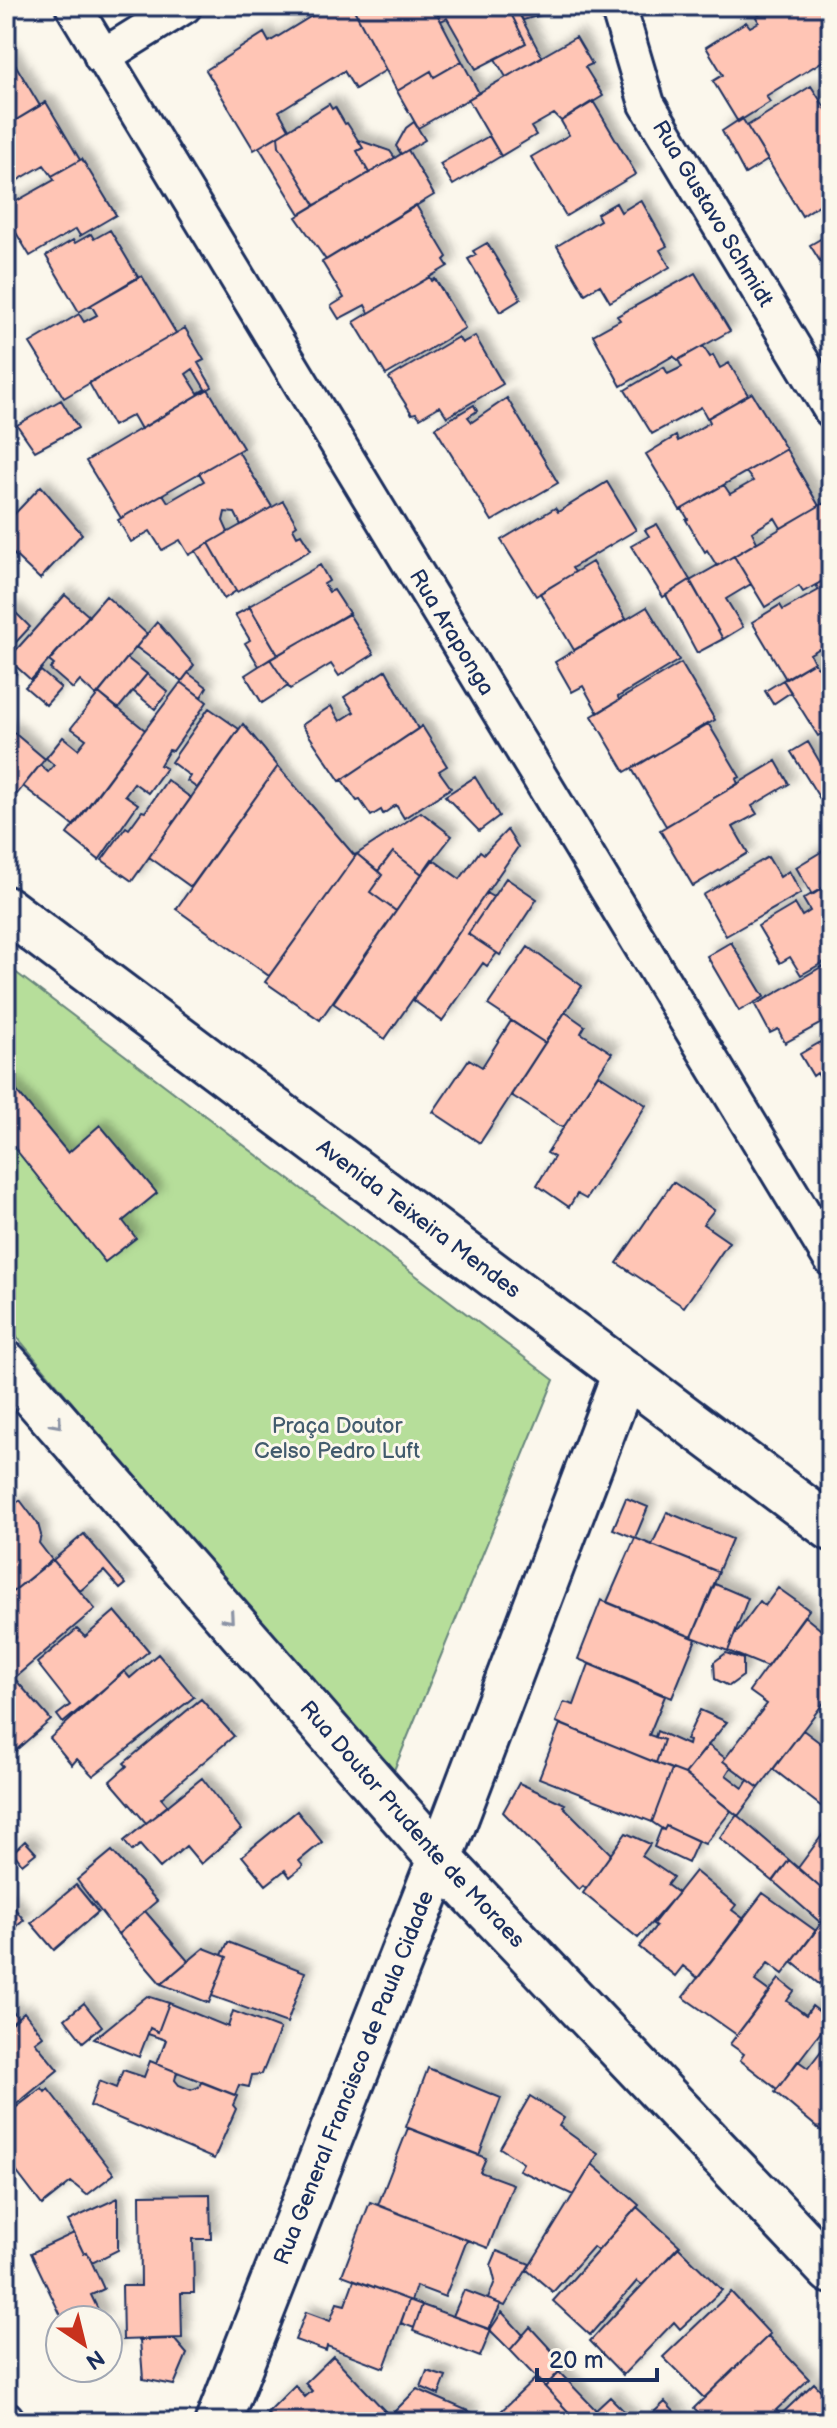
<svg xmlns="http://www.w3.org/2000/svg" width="837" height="2428" font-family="'Balsamiq Sans',sans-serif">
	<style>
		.green { fill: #b6de9a; stroke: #68867c; stroke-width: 2 }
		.building { fill: #ffc5b5; stroke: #1b2f5e; stroke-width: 2; fill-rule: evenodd; filter: url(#shadow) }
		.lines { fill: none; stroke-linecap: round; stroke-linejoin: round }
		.street-casing { stroke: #1b2f5e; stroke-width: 40 }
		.secondary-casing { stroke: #1b2f5e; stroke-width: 50 }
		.street { stroke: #fbf7ec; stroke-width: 34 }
		.secondary { stroke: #fbf7ec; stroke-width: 44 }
		.oneway { stroke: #8b93a5 }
		.labels { text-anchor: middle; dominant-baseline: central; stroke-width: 6; stroke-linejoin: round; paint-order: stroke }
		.street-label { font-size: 22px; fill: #1b2f5e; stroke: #fbf7ec }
		.park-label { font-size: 22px; fill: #425b6d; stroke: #fbf7ec }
	</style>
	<defs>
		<filter id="shadow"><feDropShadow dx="7" dy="-7" stdDeviation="4" flood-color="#0004"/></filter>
	</defs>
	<rect width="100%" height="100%" fill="#fbf7ec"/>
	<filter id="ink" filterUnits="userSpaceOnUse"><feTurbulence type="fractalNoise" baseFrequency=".0125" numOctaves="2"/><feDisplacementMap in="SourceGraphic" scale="16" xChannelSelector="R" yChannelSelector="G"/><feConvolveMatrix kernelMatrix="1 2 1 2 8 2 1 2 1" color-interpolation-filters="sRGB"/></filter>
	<g filter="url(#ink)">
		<path class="green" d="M 6,965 L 554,1380 L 390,1780 L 6,1324 Z"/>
		<path class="building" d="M 328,6 L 352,6 L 386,70 L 355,89 L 344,71 L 279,111 L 289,129 L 254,150 L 206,70 L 264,33 L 269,42 Z
			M 352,6 L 433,6 L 462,61 L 434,77 L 431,71 L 397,91 Z
			M 433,6 L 507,6 L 526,43 L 476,69 L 447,18 L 441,21 Z
			M 507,6 L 515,6 L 542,57 L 506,77 L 495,59 L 526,43 Z
			M 515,6 L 573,6 L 523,20 Z
			M 774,6 L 806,6 L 809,10 L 820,6 L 831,24 L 831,56 L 766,96 L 770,102 L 738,122 L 713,81 L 723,75 L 706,47 L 746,22 L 750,27 L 759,22 L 756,17 Z
			M 576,37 L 592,64 L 585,67 L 603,96 L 561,121 L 554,114 L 531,127 L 536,135 L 501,156 L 468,99 Z
			M 6,49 L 40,106 L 6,126 Z
			M 462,61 L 479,93 L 418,128 L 397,91 L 431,71 L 434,77 Z
			M 811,86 L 831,117 L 831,197 L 802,216 L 747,126 Z
			M 593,101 L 636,174 L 566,216 L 531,157 L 569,135 L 561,121 Z
			M 46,102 L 80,160 L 52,176 L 44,165 L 6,187 L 6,126 Z
			M 329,104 L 332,109 L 335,107 L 345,124 L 347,123 L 363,148 L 357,151 L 369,173 L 315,205 L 279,146 L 278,136 Z
			M 742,118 L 768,160 L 745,174 L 722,131 Z
			M 414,122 L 425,140 L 401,154 L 396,146 L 406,128 Z
			M 278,136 L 279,146 L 315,205 L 300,214 L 259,147 Z
			M 489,136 L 501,156 L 453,185 L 440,164 Z
			M 358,140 L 390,151 L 395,158 L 369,173 L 357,151 L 363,148 Z
			M 408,150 L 434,195 L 326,260 L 296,217 Z
			M 82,159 L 116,215 L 80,236 L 76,229 L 30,256 L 6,216 L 6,207 L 54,180 L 52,176 Z
			M 641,200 L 667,246 L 660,250 L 670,267 L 610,302 L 600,285 L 585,294 L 557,246 L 600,220 L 597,214 L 616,203 L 621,212 Z
			M 416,205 L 447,257 L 444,260 L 448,266 L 369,313 L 365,305 L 339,319 L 331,306 L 344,298 L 322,262 Z
			M 110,230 L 138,277 L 79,312 L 46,256 L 73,240 L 75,243 L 91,234 L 94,239 Z
			M 831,233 L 831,279 L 810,245 Z
			M 487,243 L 521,299 L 500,312 L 468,259 L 476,255 L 473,251 Z
			M 695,273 L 730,331 L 678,360 L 673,356 L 621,386 L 593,335 L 620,320 L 617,316 Z
			M 142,276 L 176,333 L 64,398 L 30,343 L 79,314 L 84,322 L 97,315 L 91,305 Z
			M 430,277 L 432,281 L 435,279 L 465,328 L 386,375 L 354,322 Z
			M 185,328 L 204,360 L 198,363 L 212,387 L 141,429 L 133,415 L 113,426 L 89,383 ZM 193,369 L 205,389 L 198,393 L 186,374 Z
			M 475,336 L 503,384 L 447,417 L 440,406 L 420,418 L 416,413 L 412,414 L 389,378 L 458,337 L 462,343 Z
			M 703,346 L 710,357 L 713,355 L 720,368 L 729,363 L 748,395 L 707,418 L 701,407 L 652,434 L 625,390 L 664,367 L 668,374 L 682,367 L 678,360 Z
			M 208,389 L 243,448 L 121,518 L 86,461 Z
			M 752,393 L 786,449 L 680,510 L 646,454 L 676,436 L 678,441 L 710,422 L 708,418 Z
			M 507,398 L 558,483 L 492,521 L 435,428 L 474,405 L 477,411 L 468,417 L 472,422 Z
			M 61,400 L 78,428 L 35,451 L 17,425 Z
			M 786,449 L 819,506 L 781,528 L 775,518 L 752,532 L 757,542 L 717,566 L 707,550 L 705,552 L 686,520 L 688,519 L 682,509 L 724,485 L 730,494 L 753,481 L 746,472 Z
			M 238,451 L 272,507 L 241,525 L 235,513 L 225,512 L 223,521 L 228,532 L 189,555 L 180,540 L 162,550 L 150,531 L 131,542 L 118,520 L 163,494 L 168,502 L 204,481 L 199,473 Z
			M 607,482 L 636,530 L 572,568 L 575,572 L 536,596 L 501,540 L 555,508 L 558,512 Z
			M 41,486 L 82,534 L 40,579 L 6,547 L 6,523 Z
			M 283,501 L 297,525 L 293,528 L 297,536 L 301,534 L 311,550 L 237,592 L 209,543 Z
			M 824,503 L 831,514 L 829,524 L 831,569 L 823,573 L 826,579 L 803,592 L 799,586 L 765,607 L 734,556 Z
			M 657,524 L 690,580 L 663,597 L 631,546 L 649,536 L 645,530 Z
			M 209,543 L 236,591 L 224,599 L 196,551 Z
			M 734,556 L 751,584 L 726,599 L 743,627 L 723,639 L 690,581 Z
			M 592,562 L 626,619 L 574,650 L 540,593 Z
			M 320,565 L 329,581 L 324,584 L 329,592 L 334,590 L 349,613 L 278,655 L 249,606 Z
			M 831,575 L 831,642 L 810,654 L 814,662 L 786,679 L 752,622 L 780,605 L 783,610 L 819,590 L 816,585 Z
			M 690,580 L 723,639 L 697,653 L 666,595 Z
			M 65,595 L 89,616 L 31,680 L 8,659 Z
			M 106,596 L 147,634 L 96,696 L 80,681 L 73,689 L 50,669 L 54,665 L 49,661 Z
			M 250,607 L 278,655 L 259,666 L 245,643 L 250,640 L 235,615 Z
			M 647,607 L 679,660 L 618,697 L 619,700 L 598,713 L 583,686 L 572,692 L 555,662 Z
			M 12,609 L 30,627 L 6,653 L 6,616 Z
			M 349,614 L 374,654 L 339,676 L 331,664 L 290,689 L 270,659 Z
			M 157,622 L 194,665 L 182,681 L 136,647 Z
			M 127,658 L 147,674 L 118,709 L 99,693 Z
			M 270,659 L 288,686 L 262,703 L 245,675 Z
			M 831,659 L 831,728 L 818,736 L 783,680 L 814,662 L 817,667 Z
			M 6,662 L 17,672 L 6,683 Z
			M 681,663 L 715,720 L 625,772 L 592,716 Z
			M 386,670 L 418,729 L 340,781 L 302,725 L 331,706 L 340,721 L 354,712 L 344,697 Z
			M 41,671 L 61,688 L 46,705 L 25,687 Z
			M 188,673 L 207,687 L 201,697 L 181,682 Z
			M 147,674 L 168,692 L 155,709 L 133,691 Z
			M 783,680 L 791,692 L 773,704 L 765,691 Z
			M 181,682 L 207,702 L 173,751 L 169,750 L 160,765 L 166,768 L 148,793 L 134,783 L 125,795 L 138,804 L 99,860 L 67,834 Z
			M 99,693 L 145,730 L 74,826 L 23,786 L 40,765 L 48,772 L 54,765 L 46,758 L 63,737 L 78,749 L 86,739 L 71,728 Z
			M 209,708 L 239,729 L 197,788 L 187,781 L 190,776 L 171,762 Z
			M 708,723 L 740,777 L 736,779 L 738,784 L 666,826 L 632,769 Z
			M 243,724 L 278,766 L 191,887 L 149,857 Z
			M 6,726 L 45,759 L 17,794 L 6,785 Z
			M 422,726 L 447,766 L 439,771 L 451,788 L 404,818 L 396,805 L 383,814 L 381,810 L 371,816 L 360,800 L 357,801 L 342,780 Z
			M 808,742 L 831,781 L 831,804 L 825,807 L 791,752 Z
			M 776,761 L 789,784 L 752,806 L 757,814 L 733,827 L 748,853 L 693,886 L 660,830 Z
			M 278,766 L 354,855 L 357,854 L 269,976 L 176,909 Z
			M 475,777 L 499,816 L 479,831 L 445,796 Z
			M 167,780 L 191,798 L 132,881 L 102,860 L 126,827 L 129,829 L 142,811 L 145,812 Z
			M 421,812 L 452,836 L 422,874 L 393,852 L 378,871 L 357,854 Z
			M 507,830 L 518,847 L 385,1039 L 333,1003 L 432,859 L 460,879 L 480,851 L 484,854 Z
			M 831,846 L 831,883 L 812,895 L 796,867 Z
			M 393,852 L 422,874 L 396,911 L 370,892 L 382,875 L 378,871 Z
			M 357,854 L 382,875 L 370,892 L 396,911 L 320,1020 L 265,982 Z
			M 768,857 L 780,877 L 789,871 L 801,893 L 726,936 L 703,895 Z
			M 506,878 L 537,899 L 500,955 L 468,934 Z
			M 831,883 L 831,958 L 801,975 L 790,957 L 780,963 L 758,926 L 795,904 L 802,916 L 810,911 L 803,899 Z
			M 486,893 L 493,897 L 468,934 L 497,953 L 487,966 L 483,963 L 442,1021 L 413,1000 Z
			M 731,942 L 764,997 L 739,1011 L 707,956 Z
			M 528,947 L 582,986 L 545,1043 L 488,1005 Z
			M 823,966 L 831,980 L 831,1018 L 785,1043 L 778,1029 L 770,1033 L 755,1005 Z
			M 565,1012 L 585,1026 L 581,1033 L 612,1053 L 563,1128 L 511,1095 Z
			M 511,1021 L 545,1043 L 480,1143 L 433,1112 L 469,1059 L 482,1067 Z
			M 831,1036 L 831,1097 L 817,1073 L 813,1076 L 800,1054 Z
			M 598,1074 L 646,1105 L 586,1199 L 577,1194 L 569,1207 L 537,1185 L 554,1157 L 547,1153 Z
			M 9,1082 L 68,1153 L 100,1125 L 157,1193 L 123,1221 L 136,1238 L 105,1262 L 6,1137 L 6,1084 Z
			M 673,1182 L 714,1210 L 703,1224 L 729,1242 L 684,1307 L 617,1263 Z
			M 626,1498 L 648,1507 L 635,1538 L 613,1529 Z
			M 20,1500 L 38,1524 L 41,1535 L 39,1543 L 52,1560 L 6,1597 L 6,1511 Z
			M 667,1512 L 732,1539 L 718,1572 L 652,1545 Z
			M 84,1534 L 126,1584 L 120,1589 L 104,1571 L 80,1591 L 53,1560 Z
			M 635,1538 L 719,1572 L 692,1637 L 607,1602 Z
			M 53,1560 L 95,1609 L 6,1685 L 6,1646 L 16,1637 L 6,1626 L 6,1597 Z
			M 715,1584 L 748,1598 L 728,1651 L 692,1637 Z
			M 778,1588 L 809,1610 L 767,1667 L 728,1651 L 734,1636 L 760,1601 L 765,1606 Z
			M 601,1600 L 696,1639 L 672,1698 L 578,1659 Z
			M 115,1611 L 149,1651 L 63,1723 L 57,1715 L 70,1705 L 37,1663 L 77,1629 L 85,1637 Z
			M 804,1616 L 831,1638 L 831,1693 L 759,1788 L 723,1761 L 767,1704 L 749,1691 Z
			M 726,1653 L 743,1659 L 743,1676 L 729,1686 L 715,1679 L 714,1662 Z
			M 158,1654 L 194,1697 L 93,1776 L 77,1759 L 72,1765 L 50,1738 L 124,1671 L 130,1678 Z
			M 589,1664 L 665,1696 L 649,1735 L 664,1740 L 656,1763 L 556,1722 L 564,1702 L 574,1705 Z
			M 14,1678 L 51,1720 L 15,1751 L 8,1743 L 6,1745 L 6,1685 Z
			M 201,1699 L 234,1736 L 161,1798 L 168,1806 L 146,1823 L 110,1781 L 127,1766 L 124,1763 Z
			M 700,1710 L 727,1722 L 685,1774 L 656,1763 L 664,1740 L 655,1737 L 657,1731 L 688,1745 L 689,1741 L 686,1740 Z
			M 560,1724 L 672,1769 L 652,1822 L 539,1778 Z
			M 803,1730 L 831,1751 L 831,1814 L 773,1769 Z
			M 708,1745 L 725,1758 L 723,1761 L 731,1767 L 726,1775 L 743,1788 L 748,1780 L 759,1788 L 738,1816 L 685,1774 Z
			M 672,1769 L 685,1774 L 731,1811 L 705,1844 L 666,1826 L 664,1830 L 652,1822 Z
			M 202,1778 L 241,1829 L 201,1864 L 186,1846 L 160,1868 L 140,1845 L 132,1851 L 124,1841 Z
			M 519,1783 L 565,1804 L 563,1806 L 611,1854 L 586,1889 L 583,1886 L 579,1890 L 503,1812 Z
			M 297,1811 L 322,1842 L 299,1861 L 303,1866 L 290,1877 L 285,1870 L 266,1885 L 242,1856 Z
			M 737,1815 L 789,1860 L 773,1882 L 720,1838 Z
			M 831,1823 L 831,1897 L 798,1868 Z
			M 666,1826 L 698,1841 L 688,1863 L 654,1847 L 661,1829 L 664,1830 Z
			M 626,1833 L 650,1844 L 642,1856 L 673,1877 L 667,1885 L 678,1893 L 638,1938 L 583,1893 Z
			M 25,1841 L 36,1853 L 22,1864 L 13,1852 Z
			M 112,1851 L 157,1901 L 118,1934 L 77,1880 Z
			M 789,1860 L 831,1897 L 831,1910 L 821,1923 L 773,1881 Z
			M 695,1871 L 736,1905 L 732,1910 L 744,1919 L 698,1978 L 683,1966 L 675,1976 L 639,1947 L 656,1926 L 653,1924 Z
			M 76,1885 L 98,1912 L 54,1950 L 31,1923 Z
			M 763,1893 L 816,1931 L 783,1974 L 768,1963 L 755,1981 L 770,1992 L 737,2035 L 683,1997 Z
			M 6,1898 L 24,1920 L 15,1928 L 6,1917 Z
			M 831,1910 L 831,1969 L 819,1984 L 792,1962 Z
			M 145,1911 L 188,1961 L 161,1984 L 118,1934 Z
			M 6,1917 L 15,1928 L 6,1935 Z
			M 228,1942 L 305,1972 L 287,2023 L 212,1996 L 227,1957 L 222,1955 Z
			M 204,1948 L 227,1957 L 209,2003 L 161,1984 Z
			M 779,1979 L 794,1991 L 787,2001 L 806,2015 L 812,2006 L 830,2020 L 777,2089 L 740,2060 L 744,2054 L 730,2044 Z
			M 147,1996 L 169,2003 L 158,2032 L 150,2028 L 139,2057 L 94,2039 Z
			M 84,2003 L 102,2026 L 83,2042 L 65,2019 Z
			M 169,2003 L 228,2027 L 233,2011 L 280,2029 L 262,2074 L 252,2075 L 249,2087 L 239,2085 L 235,2095 L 157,2064 L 166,2040 L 148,2034 L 150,2028 L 158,2032 Z
			M 6,2004 L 18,2018 L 6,2028 Z
			M 24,2012 L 43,2036 L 35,2042 L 58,2070 L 7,2112 L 6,2028 Z
			M 831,2038 L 831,2139 L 775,2092 L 798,2061 L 808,2068 Z
			M 150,2061 L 177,2072 L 175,2080 L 179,2085 L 191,2090 L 199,2087 L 201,2082 L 237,2096 L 233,2105 L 236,2109 L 214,2159 L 90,2106 L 99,2081 L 116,2088 L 123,2070 L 144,2077 Z
			M 428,2068 L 501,2098 L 479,2155 L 406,2127 Z
			M 42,2088 L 45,2092 L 48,2089 L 114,2174 L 87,2195 L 71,2182 L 42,2205 L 6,2158 L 6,2115 Z
			M 530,2096 L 564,2118 L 559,2126 L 598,2154 L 573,2195 L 519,2170 L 523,2163 L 500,2148 Z
			M 408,2128 L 486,2158 L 480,2172 L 513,2184 L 488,2248 L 378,2205 Z
			M 592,2164 L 639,2205 L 598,2251 L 593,2247 L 553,2292 L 527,2270 Z
			M 210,2194 L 211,2239 L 193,2239 L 194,2293 L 181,2293 L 182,2338 L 123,2340 L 122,2286 L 141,2286 L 140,2195 Z
			M 118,2198 L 118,2250 L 92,2263 L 87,2252 L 84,2254 L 68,2221 Z
			M 370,2202 L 467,2240 L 445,2297 L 416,2286 L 411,2301 L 342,2275 Z
			M 637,2207 L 680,2246 L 642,2285 L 637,2281 L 590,2335 L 553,2301 Z
			M 74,2233 L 84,2254 L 87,2252 L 104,2289 L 91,2295 L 103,2320 L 63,2320 L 31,2253 Z
			M 678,2247 L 722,2290 L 680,2329 L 674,2322 L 623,2375 L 590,2341 Z
			M 497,2251 L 530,2264 L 505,2306 L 488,2299 L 495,2281 L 491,2265 Z
			M 354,2280 L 409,2300 L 384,2368 L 327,2346 L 326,2351 L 295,2340 L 306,2312 L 330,2321 L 337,2303 L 345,2305 Z
			M 464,2290 L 501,2304 L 489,2329 L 453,2316 Z
			M 731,2292 L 770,2334 L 704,2398 L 663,2357 Z
			M 409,2300 L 422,2305 L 414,2328 L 401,2323 Z
			M 422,2305 L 491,2330 L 480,2357 L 413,2331 Z
			M 502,2312 L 523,2335 L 510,2350 L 490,2330 Z
			M 530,2327 L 565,2365 L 545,2387 L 510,2350 Z
			M 108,2331 L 116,2348 L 108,2352 Z
			M 768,2336 L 809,2379 L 776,2410 L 781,2415 L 773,2422 L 708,2422 L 694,2408 Z
			M 174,2339 L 187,2354 L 174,2385 L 143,2379 L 140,2340 Z
			M 333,2356 L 384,2410 L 372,2422 L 276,2422 L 267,2413 L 295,2385 L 305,2397 L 312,2391 L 305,2383 Z
			M 427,2371 L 446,2377 L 439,2395 L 421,2387 Z
			M 559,2372 L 596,2410 L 584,2422 L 578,2422 L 545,2387 Z
			M 536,2378 L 545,2387 L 578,2422 L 506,2422 L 498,2414 Z
			M 814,2383 L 831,2401 L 831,2422 L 773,2422 Z
			M 417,2389 L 473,2413 L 463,2422 L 372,2422 L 384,2410 L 390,2416 Z
			M 610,2397 L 635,2422 L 584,2422 L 596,2410 Z
			M 665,2402 L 682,2420 L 680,2422 L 643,2422 Z"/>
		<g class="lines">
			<defs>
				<g id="street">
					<path id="s1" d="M 73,6 L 831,1259"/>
					<path id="s2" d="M 618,6 L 647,104 L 831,410"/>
					<path d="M 102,57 L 184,6"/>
					<path d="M 6,2419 L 7,2422"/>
				</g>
				<g id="secondary">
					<path id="s3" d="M 6,909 L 831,1528"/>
					<path id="s4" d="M 6,1364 L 440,1859 L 831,2271"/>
					<path id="s5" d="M 218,2422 L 440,1859 L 625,1373"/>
				</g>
			</defs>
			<use href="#street" class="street-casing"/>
			<use href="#secondary" class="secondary-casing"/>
			<use href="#street" class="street"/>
			<use href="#secondary" class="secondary"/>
		</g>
		<defs><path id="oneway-chevron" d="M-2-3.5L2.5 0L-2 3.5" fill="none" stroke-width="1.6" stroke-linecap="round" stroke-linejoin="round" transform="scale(2)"/></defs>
		<g class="oneway">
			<use href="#oneway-chevron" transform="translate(57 1423) rotate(49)"/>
			<use href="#oneway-chevron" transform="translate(229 1618) rotate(49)"/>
		</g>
	</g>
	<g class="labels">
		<g class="street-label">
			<text stroke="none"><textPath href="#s2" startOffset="230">Rua Gustavo Schmidt</textPath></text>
			<text stroke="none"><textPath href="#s1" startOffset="732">Rua Araponga</textPath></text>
			<text stroke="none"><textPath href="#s3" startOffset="516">Avenida Teixeira Mendes</textPath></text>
			<text stroke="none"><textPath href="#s4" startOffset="614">Rua Doutor Prudente de Moraes</textPath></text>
			<text stroke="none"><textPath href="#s5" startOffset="370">Rua General Francisco de Paula Cidade</textPath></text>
		</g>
		<g class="park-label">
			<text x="337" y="1426">Praça Doutor<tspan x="337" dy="25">Celso Pedro Luft</tspan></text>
		</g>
	</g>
	<rect width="837" height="2428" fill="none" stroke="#fbf7ec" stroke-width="32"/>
	<rect x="16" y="16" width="805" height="2396" fill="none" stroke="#1b2f5e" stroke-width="3" filter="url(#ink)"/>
	<g transform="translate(84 2344) rotate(145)"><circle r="38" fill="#fbf7ec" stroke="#a1a7b3" stroke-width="2"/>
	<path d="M0-6L14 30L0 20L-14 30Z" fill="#c8321e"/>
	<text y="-12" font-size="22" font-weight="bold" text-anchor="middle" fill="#1b2f5e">N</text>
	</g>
	<path d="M537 2368v12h120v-12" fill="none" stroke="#1b2f5e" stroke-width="4"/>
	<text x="549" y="2368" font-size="24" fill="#1b2f5e" stroke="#fbf7ec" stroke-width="6" paint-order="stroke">20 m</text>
</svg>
